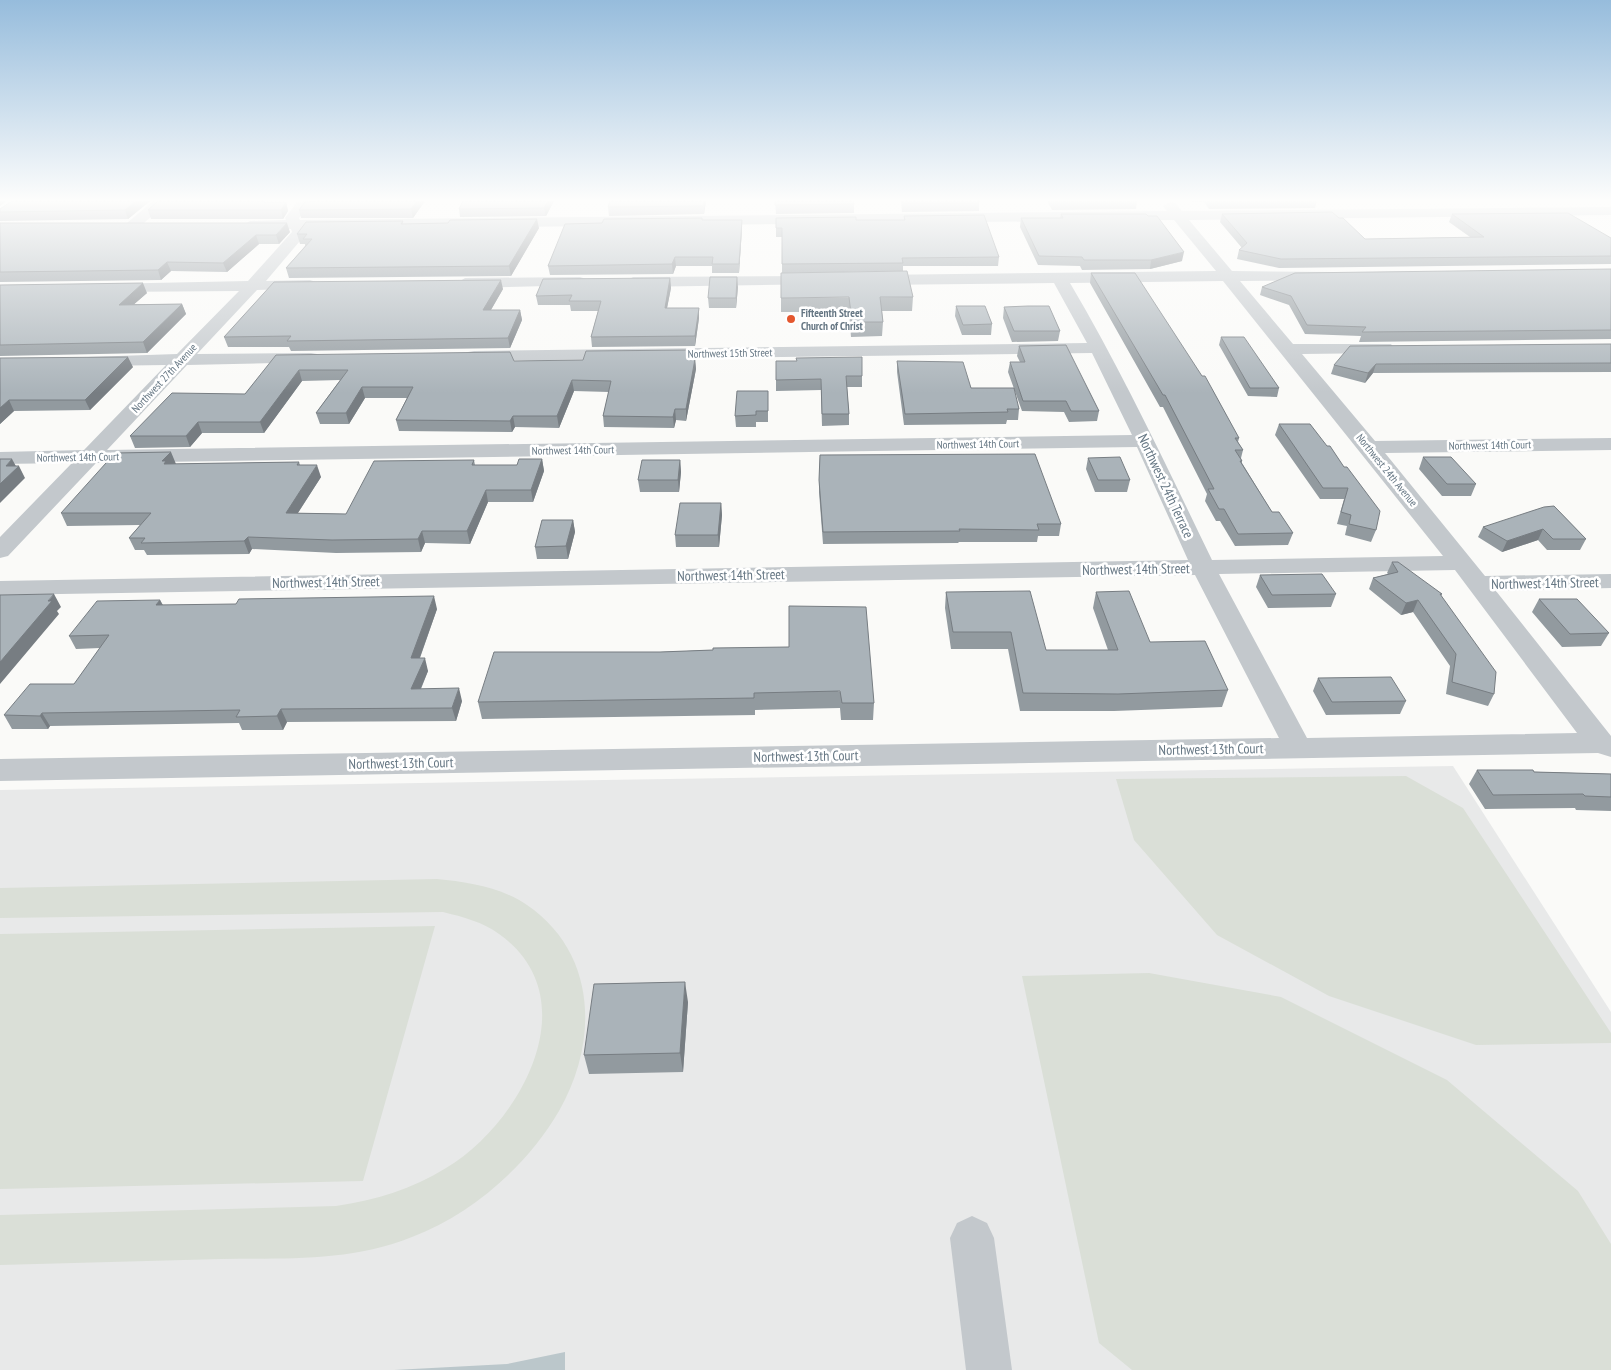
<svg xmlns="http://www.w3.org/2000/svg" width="1611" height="1370" font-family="'PT Sans Narrow',sans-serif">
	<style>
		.built { fill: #e8e9e9 }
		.green { fill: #dadfd7 }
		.water { fill: #bbc7cb }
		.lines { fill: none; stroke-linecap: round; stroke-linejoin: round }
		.minor { fill: #c3c8cc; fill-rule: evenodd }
		.wall { fill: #929a9f }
		.shaded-wall { fill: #777d82 }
		.building { fill: #aab3b9; stroke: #777d82 }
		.poi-dot { fill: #e4572e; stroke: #fff; stroke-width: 2 }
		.labels { text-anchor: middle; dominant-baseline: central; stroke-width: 5; stroke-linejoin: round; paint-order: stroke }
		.far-poi-label { font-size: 11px; font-weight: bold; fill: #657683; stroke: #fff; text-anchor: start }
		.far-street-label { font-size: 11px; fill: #657683; stroke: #fff }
		.street-label { font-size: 14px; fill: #657683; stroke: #fff }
	</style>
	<rect width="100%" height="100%" fill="#fafaf8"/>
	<path class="built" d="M 1453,766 L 1611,1012 L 1611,1370 L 0,1370 L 0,790 Z"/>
	<path class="green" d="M 1406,776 L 1463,808 L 1611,1033 L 1611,1043 L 1476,1045 L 1329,996 L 1217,935 L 1134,840 L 1116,779 Z
		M 437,879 C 467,882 501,887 527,905 C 597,953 599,1041 559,1111 C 527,1166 472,1214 412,1237 C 349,1262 287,1258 221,1259 C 147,1261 74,1263 0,1265 L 0,1215 L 336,1206 C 376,1200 412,1189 446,1168 C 520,1124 590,999 499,934 C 483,922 463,917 443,912 L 0,918 L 0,888 Z
		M 435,926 L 363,1181 L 0,1189 L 0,934 Z
		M 1149,973 L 1281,997 L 1447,1080 L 1578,1191 L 1611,1244 L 1611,1370 L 1132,1370 L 1099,1343 L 1022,976 Z"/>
	<path class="water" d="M 565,1352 L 565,1370 L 394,1370 L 507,1364 Z"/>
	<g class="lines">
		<path class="minor" d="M 153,201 L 169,201 L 137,229 L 127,229 L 125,226 L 127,223 Z
			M 298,201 L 313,201 L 299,218 L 300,220 L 1167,211 L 1163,206 L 1170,202 L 1175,203 L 1182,211 L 1611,207 L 1611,215 L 1189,220 L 1232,271 L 1333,272 L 1335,275 L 1327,280 L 1240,281 L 1293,344 L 1391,344 L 1394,348 L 1391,352 L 1385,353 L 1302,354 L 1375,441 L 1611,438 L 1611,450 L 1385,453 L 1485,576 L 1611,574 L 1611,588 L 1496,591 L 1611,736 L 1611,757 L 1598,753 L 0,781 L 0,759 L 1279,738 L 1195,575 L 0,595 L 0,581 L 1188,560 L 1137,447 L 96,463 L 8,556 L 0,558 L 0,537 L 72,463 L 0,464 L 0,452 L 84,450 L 166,365 L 94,366 L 88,365 L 85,361 L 88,357 L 177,354 L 239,291 L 108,292 L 102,290 L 100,287 L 102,284 L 248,281 L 292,232 L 291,229 L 250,229 L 243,225 L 250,221 L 286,220 L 285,218 ZM 1174,220 L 1216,271 L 873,275 L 865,280 L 873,285 L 1054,283 L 1087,343 L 474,351 L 468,352 L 465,356 L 468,360 L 474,361 L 1092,353 L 1132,435 L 107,450 L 187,365 L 317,362 L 320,358 L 317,354 L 311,353 L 197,354 L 257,290 L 316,288 L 318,285 L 316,282 L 310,280 L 266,281 L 305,235 L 307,232 L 305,229 ZM 1223,281 L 1443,556 L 1212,560 C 1166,465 1123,373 1070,283 ZM 1455,570 L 1577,733 L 1307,738 L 1219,574 Z
			M 820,276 L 828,281 L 826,284 L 633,287 L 625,282 L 633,277 Z
			M 580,277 L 586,279 L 588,282 L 586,285 L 465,288 L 457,283 L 465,278 Z
			M 972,1216 L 987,1223 L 994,1238 L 1012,1370 L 966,1370 L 950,1238 L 957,1223 Z"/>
	</g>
	<path class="wall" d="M 150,201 L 128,219 L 0,221 L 0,209 Z
		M 320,201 L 425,201 L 413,218 L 301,218 L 299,210 Z
		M 554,201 L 546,216 L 460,217 L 459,209 Z
		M 610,201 L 706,201 L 704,214 L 609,216 L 608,207 Z
		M 775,201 L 854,204 L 854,213 L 776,214 Z
		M 901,201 L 979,201 L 979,211 L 902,212 Z
		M 1047,201 L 1137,201 L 1136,209 L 1052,210 Z
		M 1192,201 L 1317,201 L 1315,208 L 1209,209 L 1204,202 L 1192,202 Z
		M 275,202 L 286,202 L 288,211 L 283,219 L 151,219 L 148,210 Z
		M 1061,214 L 1182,261 L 1150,269 L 1082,270 L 1080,266 L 1038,265 L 1020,227 L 1021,218 L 1060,218 Z
		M 1222,214 L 1365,239 L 1470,237 L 1449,222 L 1452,214 L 1611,238 L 1611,264 L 1279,268 L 1237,259 L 1239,250 L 1242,248 L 1220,222 Z
		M 904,216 L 999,257 L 998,266 L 903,266 L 903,271 L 782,273 L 782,237 L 776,237 L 776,218 L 856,220 L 904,220 Z
		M 702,220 L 742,229 L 739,273 L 712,273 L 712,266 L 676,266 L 673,274 L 550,275 L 548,266 L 602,223 Z
		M 403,221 L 403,224 L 539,228 L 511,276 L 289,278 L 286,268 L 305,246 L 305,244 L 300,244 L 297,234 Z
		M 0,223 L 290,232 L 279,244 L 259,244 L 227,272 L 171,271 L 161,280 L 0,282 Z
		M 1611,269 L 1611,339 L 1359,342 L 1361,336 L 1305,334 L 1289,305 L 1260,295 L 1262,287 Z
		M 1091,273 L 1239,438 L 1238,442 L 1243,450 L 1241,458 L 1242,461 L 1242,463 L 1272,512 L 1293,533 L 1288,545 L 1235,546 L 1220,521 L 1216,521 L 1205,501 L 1207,494 L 1163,407 L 1160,407 L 1090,283 Z
		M 670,278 L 671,288 L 667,308 L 699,308 L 699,318 L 695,346 L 592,347 L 591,337 L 598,311 L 571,311 L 570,305 L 538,305 L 536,296 Z
		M 0,285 L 147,293 L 134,304 L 182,304 L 186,314 L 147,353 L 0,356 Z
		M 738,287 L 736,308 L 709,308 L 708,298 Z
		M 503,289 L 491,310 L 520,310 L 522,320 L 510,348 L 291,351 L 289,347 L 228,347 L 224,337 Z
		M 913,297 L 912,311 L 882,311 L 883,322 L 882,336 L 851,337 L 849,312 L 781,312 L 781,298 Z
		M 956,306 L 992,324 L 991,335 L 962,335 L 955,316 Z
		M 1004,307 L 1060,331 L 1058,341 L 1012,342 L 1003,318 Z
		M 1221,337 L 1279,388 L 1277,397 L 1248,396 L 1219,345 Z
		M 1611,344 L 1611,372 L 1373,373 L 1365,383 L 1331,374 L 1334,365 Z
		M 1019,346 L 1099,411 L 1097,421 L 1069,422 L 1064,412 L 1022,411 L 1008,372 L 1010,362 L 1020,362 L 1017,356 Z
		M 692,350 L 693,359 L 695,359 L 696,369 L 686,421 L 676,420 L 674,428 L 604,427 L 603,416 L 609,392 L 574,391 L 559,428 L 515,427 L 512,432 L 399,431 L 396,420 L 407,398 L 365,398 L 349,424 L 320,424 L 316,413 L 340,380 L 302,381 L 264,433 L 202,433 L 190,447 L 135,448 L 130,436 L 245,394 L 276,355 L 514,361 L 583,360 Z
		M 0,358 L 133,367 L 90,410 L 14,411 L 0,424 Z
		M 776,361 L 862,376 L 862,387 L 847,387 L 849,414 L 849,425 L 822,426 L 821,390 L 776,391 Z
		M 897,361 L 971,388 L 1019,409 L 1018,420 L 1007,420 L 1006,424 L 904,425 L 897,372 Z
		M 768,402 L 768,422 L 756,422 L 756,427 L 736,427 L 735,416 Z
		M 1279,424 L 1310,424 L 1376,530 L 1371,542 L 1345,535 L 1347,526 L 1337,524 L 1344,499 L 1320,499 L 1275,435 Z
		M 820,455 L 1061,524 L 1059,536 L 1038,536 L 1037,542 L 959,542 L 958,543 L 823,544 L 819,492 Z
		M 1423,457 L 1476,484 L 1471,496 L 1442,496 L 1419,469 Z
		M 1088,458 L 1130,480 L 1127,492 L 1095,492 L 1086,469 Z
		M 542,459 L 544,471 L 533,502 L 488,502 L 470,544 L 425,543 L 421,552 L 336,553 L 252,549 L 249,554 L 147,555 L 144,550 L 135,550 L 129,538 L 140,525 L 67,526 L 61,513 L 176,464 L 299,462 L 300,465 L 321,477 L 298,513 L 346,514 L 474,460 L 475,465 L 517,465 Z
		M 680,460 L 681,472 L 679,492 L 640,492 L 638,480 Z
		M 721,503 L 722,515 L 719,547 L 676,547 L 675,535 Z
		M 1554,506 L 1586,539 L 1580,550 L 1547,550 L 1538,540 L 1502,552 L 1478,537 L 1483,527 Z
		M 573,520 L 575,532 L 568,559 L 537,559 L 535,547 Z
		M 1392,562 L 1442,594 L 1441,596 L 1494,694 L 1488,706 L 1446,694 L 1450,666 L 1413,612 L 1401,615 L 1369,589 L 1373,578 L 1388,574 L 1387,573 Z
		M 1260,575 L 1336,594 L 1331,607 L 1268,608 L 1256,587 Z
		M 946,592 L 1046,650 L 1108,650 L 1093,608 L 1096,592 L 1150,642 L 1228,690 L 1222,707 L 1114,711 L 1020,711 L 1008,649 L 951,649 L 945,608 Z
		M 1539,599 L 1609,633 L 1601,646 L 1562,647 L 1532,612 Z
		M 160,600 L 163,605 L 437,609 L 420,658 L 428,671 L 421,689 L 462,701 L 456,721 L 287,722 L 283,730 L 242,730 L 239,723 L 50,726 L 48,729 L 12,729 L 4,715 L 74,684 L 100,648 L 76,649 L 69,636 Z
		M 713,650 L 874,703 L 873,720 L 841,720 L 840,708 L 755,710 L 755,715 L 482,719 L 478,702 L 660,652 Z
		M 1318,678 L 1406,701 L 1400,714 L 1326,715 L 1313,691 Z
		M 1477,770 L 1611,774 L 1611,811 L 1576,810 L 1575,808 L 1485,809 L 1469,784 Z
		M 688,1002 L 683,1072 L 589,1074 L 584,1055 Z"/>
	<path class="shaded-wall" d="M 0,201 L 6,201 L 0,206 Z
		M 136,201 L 150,201 L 128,219 L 125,210 Z
		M 417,201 L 425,201 L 413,218 L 411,209 Z
		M 548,201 L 554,201 L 546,216 L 544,208 Z
		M 704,201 L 706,201 L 704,214 Z
		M 286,202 L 288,211 L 283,219 L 281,210 Z
		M 537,219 L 539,228 L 511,276 L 509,266 Z
		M 742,220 L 742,229 L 739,273 L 739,264 Z
		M 287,223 L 290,232 L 279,244 L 276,235 Z
		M 256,235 L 259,244 L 227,272 L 223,263 Z
		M 1184,252 L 1182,261 L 1150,269 L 1151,260 Z
		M 675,257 L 676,266 L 673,274 L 672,264 Z
		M 167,262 L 171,271 L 161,280 L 158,270 Z
		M 737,277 L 738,287 L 736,308 L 736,298 Z
		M 670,278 L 671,288 L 665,318 L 665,308 Z
		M 501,280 L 503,289 L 485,320 L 483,310 Z
		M 143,283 L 147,293 L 123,314 L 119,305 Z
		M 182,304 L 186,314 L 147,353 L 143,342 Z
		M 699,308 L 699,318 L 695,346 L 695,336 Z
		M 520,310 L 522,320 L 510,348 L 508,338 Z
		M 128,357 L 133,367 L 90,410 L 85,400 Z
		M 695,359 L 696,369 L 686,421 L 686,409 Z
		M 1376,364 L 1373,373 L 1365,383 L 1368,373 Z
		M 299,370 L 302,381 L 264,433 L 260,422 Z
		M 572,380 L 574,391 L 559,428 L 557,416 Z
		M 362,387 L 365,398 L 349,424 L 346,413 Z
		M 9,400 L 14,411 L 0,424 L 0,408 Z
		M 675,409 L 676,420 L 674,428 L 673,417 Z
		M 513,416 L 515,427 L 512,432 L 510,421 Z
		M 198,422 L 202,433 L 190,447 L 186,436 Z
		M 171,452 L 176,464 L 170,470 L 164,464 L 162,461 Z
		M 12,459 L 17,468 L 19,466 L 25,478 L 0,503 L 0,484 L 6,466 Z
		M 542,459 L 544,471 L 533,502 L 531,490 Z
		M 680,460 L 681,472 L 679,492 L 678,480 Z
		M 317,465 L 321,477 L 290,525 L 286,513 Z
		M 486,490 L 488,502 L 470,544 L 467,531 Z
		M 721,503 L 722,515 L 719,547 L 718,535 Z
		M 573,520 L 575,532 L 568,559 L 566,546 Z
		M 1543,529 L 1538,540 L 1502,552 L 1507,541 Z
		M 422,531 L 425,543 L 421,552 L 418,539 Z
		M 248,537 L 252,549 L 249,554 L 244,541 Z
		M 54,594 L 61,607 L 57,611 L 59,614 L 0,684 L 0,662 Z
		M 434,596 L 437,609 L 415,671 L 411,658 Z
		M 160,600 L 166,612 L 156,605 Z
		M 1418,600 L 1413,612 L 1401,615 L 1406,603 Z
		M 425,658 L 428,671 L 415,702 L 411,689 Z
		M 459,688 L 462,701 L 456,721 L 452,708 Z
		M 281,709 L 287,722 L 283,730 L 277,716 Z
		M 42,713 L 50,726 L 48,729 L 40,716 Z
		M 685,982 L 688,1002 L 683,1072 L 680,1053 Z"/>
	<path class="building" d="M 12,201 L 136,201 L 125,210 L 0,212 L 0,209 Z
		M 158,201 L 265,201 L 264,202 L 286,202 L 281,210 L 148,210 Z
		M 417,201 L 411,209 L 299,210 L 305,202 L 320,201 Z
		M 463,201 L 548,201 L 544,208 L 459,209 Z
		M 610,201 L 704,201 L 704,206 L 608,207 Z
		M 775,201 L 853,201 L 854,204 L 775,205 Z
		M 902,201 L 979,201 L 979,203 L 903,203 Z
		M 1332,212 L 1339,218 L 1343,218 L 1365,239 L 1484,237 L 1452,214 L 1568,213 L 1611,238 L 1611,256 L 1281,259 L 1239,250 L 1247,243 L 1222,214 Z
		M 1061,214 L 1146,214 L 1148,216 L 1157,216 L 1184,252 L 1151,260 L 1084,260 L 1082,257 L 1039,256 L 1021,218 L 1063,218 Z
		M 984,215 L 999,257 L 902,258 L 903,263 L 782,264 L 782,228 L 776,228 L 776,218 L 856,217 L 856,220 L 905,220 L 904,216 Z
		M 702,218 L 702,220 L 742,220 L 739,264 L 712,264 L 713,257 L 675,257 L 672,264 L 548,266 L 565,224 L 602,223 L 604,219 Z
		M 537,219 L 509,266 L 286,268 L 312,239 L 303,239 L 307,234 L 297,234 L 306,222 L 403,221 L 401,224 L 448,223 L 450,220 Z
		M 0,223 L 287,223 L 276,235 L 256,235 L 223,263 L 167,262 L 158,270 L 0,272 Z
		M 1611,269 L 1611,330 L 1362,332 L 1366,327 L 1307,325 L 1291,296 L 1262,287 L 1295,273 Z
		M 907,271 L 913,297 L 880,297 L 883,322 L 852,322 L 849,297 L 781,298 L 781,273 Z
		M 1091,273 L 1135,273 L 1202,376 L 1205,376 L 1239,438 L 1235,438 L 1243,450 L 1235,450 L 1242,461 L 1240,461 L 1272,512 L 1279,512 L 1293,533 L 1238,534 L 1224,509 L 1219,509 L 1208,489 L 1214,489 L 1165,395 L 1163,395 Z
		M 710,277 L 737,277 L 736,298 L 708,298 Z
		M 670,278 L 665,308 L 699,308 L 695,336 L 591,337 L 601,301 L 569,301 L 572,295 L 536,296 L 543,279 Z
		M 501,280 L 483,310 L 520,310 L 508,338 L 287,341 L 291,336 L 224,337 L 274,282 Z
		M 143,283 L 119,305 L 182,304 L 143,342 L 0,345 L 0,285 Z
		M 956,306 L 985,306 L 992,324 L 963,325 Z
		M 1028,306 L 1049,306 L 1060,331 L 1014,331 L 1004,307 Z
		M 1221,337 L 1244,337 L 1279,388 L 1250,388 Z
		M 1611,344 L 1611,363 L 1376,364 L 1368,373 L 1334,365 L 1350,346 Z
		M 1066,345 L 1099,411 L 1071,411 L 1066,401 L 1023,401 L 1010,362 L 1025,362 L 1019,346 Z
		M 692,350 L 691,359 L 695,359 L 686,409 L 675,409 L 673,417 L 603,416 L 611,381 L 572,380 L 557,416 L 513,416 L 510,421 L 396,420 L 413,387 L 362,387 L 346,413 L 316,413 L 348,370 L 299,370 L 260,422 L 198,422 L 186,436 L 130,436 L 172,393 L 245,394 L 276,355 L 510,352 L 514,361 L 583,360 L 586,351 Z
		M 128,357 L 85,400 L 9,400 L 0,408 L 0,358 Z
		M 862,357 L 862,376 L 846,376 L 849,414 L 822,414 L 821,379 L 776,380 L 776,361 L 797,361 L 796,358 Z
		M 897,361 L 963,362 L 971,388 L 1014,388 L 1019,409 L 1007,409 L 1008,412 L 905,414 Z
		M 737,391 L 768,391 L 768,411 L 756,411 L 756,415 L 735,416 Z
		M 1279,424 L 1310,424 L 1327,446 L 1330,446 L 1344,467 L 1347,467 L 1380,511 L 1376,530 L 1349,524 L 1351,515 L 1341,512 L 1348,488 L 1323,488 Z
		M 171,452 L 162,461 L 166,461 L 164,464 L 299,462 L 297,465 L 317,465 L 286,513 L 346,514 L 374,461 L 474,460 L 472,465 L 517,465 L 519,459 L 542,459 L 531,490 L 486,490 L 467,531 L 422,531 L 418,539 L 332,540 L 248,537 L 244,541 L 141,543 L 145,538 L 129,538 L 151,513 L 61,513 L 115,453 Z
		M 1035,454 L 1061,524 L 1037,524 L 1039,530 L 959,529 L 960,531 L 823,532 L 819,480 L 820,455 Z
		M 1120,457 L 1130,480 L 1098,480 L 1088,458 Z
		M 1423,457 L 1451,457 L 1476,484 L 1447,484 Z
		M 0,459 L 12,459 L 6,466 L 19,466 L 0,484 Z
		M 642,460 L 680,460 L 678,480 L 638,480 Z
		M 680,503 L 721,503 L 718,535 L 675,535 Z
		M 1554,506 L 1586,539 L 1553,539 L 1543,529 L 1507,541 L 1483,527 L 1544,507 Z
		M 542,520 L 573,520 L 566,546 L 535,547 Z
		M 1392,562 L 1398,562 L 1442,594 L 1440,594 L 1496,672 L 1494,694 L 1452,682 L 1456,654 L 1418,600 L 1406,603 L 1373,578 L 1398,572 Z
		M 1322,574 L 1336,594 L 1272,595 L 1260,575 Z
		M 1030,591 L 1046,650 L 1118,650 L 1096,592 L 1129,591 L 1150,642 L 1205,641 L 1228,690 L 1118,694 L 1023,693 L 1011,632 L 953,632 L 946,592 Z
		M 54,594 L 48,601 L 52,601 L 0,662 L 0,595 Z
		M 434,596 L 411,658 L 425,658 L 411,689 L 459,688 L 452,708 L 281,709 L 277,716 L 236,717 L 240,710 L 42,713 L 40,716 L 4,715 L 30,684 L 74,684 L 109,635 L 69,636 L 97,601 L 160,600 L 156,605 L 236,604 L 239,599 Z
		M 1539,599 L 1577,599 L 1609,633 L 1570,634 Z
		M 789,606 L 866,607 L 874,703 L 842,703 L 840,691 L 754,693 L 754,698 L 478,702 L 494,652 L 660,652 L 713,650 L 713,648 L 789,647 Z
		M 1391,677 L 1406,701 L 1332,702 L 1318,678 Z
		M 1477,770 L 1533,770 L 1534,772 L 1611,774 L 1611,797 L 1585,796 L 1583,794 L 1493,795 Z
		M 685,982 L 680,1053 L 584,1055 L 594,984 Z"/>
	<linearGradient id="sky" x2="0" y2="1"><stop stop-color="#96bcdc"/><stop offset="0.51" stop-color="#fdfdfc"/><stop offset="1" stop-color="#fdfdfc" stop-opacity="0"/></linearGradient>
	<rect width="1611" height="393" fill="url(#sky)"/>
	<circle class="poi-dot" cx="791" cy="319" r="5"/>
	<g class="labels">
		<g class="far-poi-label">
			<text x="801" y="313">Fifteenth Street<tspan x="801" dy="13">Church of Christ</tspan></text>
		</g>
		<g class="far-street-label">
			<text transform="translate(730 353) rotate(-1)">Northwest 15th Street</text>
			<text transform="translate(164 378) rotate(-47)">Northwest 27th Avenue</text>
			<text transform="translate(978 444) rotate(-1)">Northwest 14th Court</text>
			<text transform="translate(1490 445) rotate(-1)">Northwest 14th Court</text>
			<text transform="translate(573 450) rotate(-1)">Northwest 14th Court</text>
			<text transform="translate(78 457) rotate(-1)">Northwest 14th Court</text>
			<text transform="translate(1387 470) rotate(51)">Northwest 24th Avenue</text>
		</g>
		<g class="street-label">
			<text transform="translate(1166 486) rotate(65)">Northwest 24th Terrace</text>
			<text transform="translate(1136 569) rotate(-1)">Northwest 14th Street</text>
			<text transform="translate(731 575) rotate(-1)">Northwest 14th Street</text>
			<text transform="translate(326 582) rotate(-1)">Northwest 14th Street</text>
			<text transform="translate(1545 583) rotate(-1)">Northwest 14th Street</text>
			<text transform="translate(1211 749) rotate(-1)">Northwest 13th Court</text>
			<text transform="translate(806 756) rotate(-1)">Northwest 13th Court</text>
			<text transform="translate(401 763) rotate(-1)">Northwest 13th Court</text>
		</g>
	</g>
</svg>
